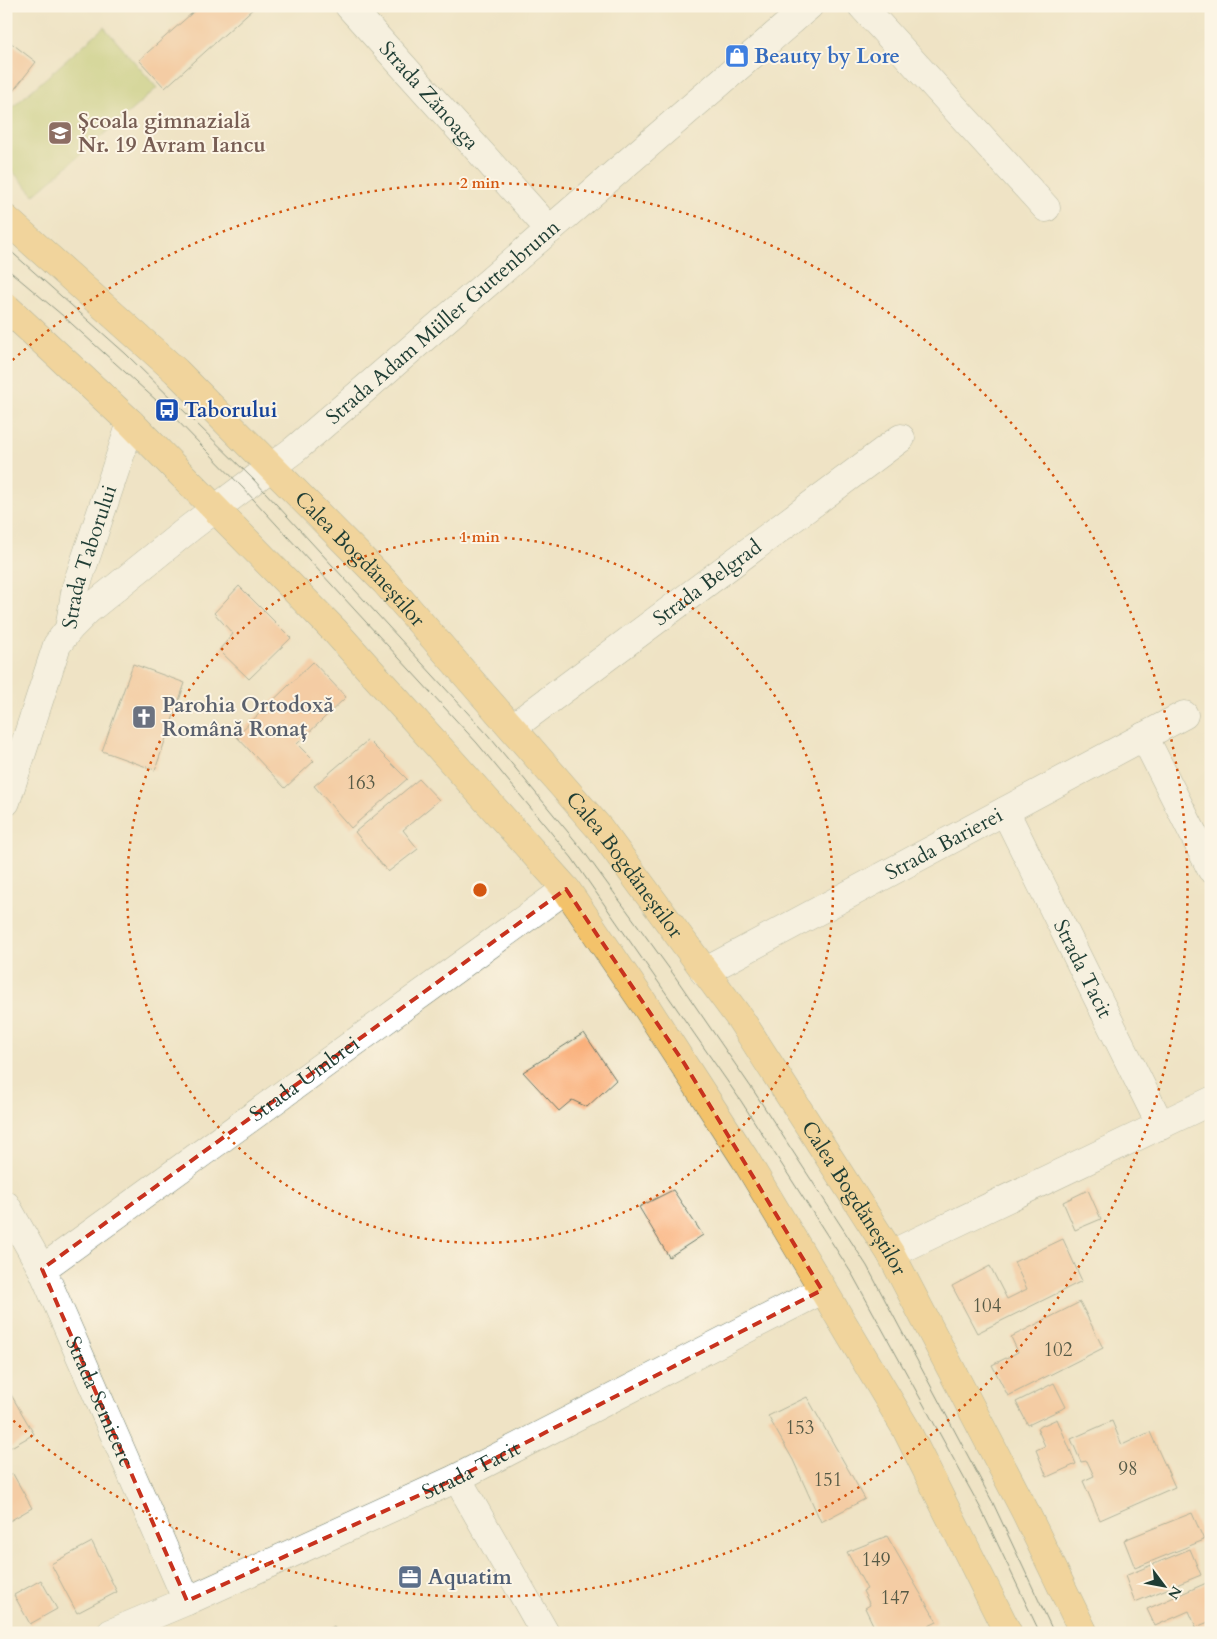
<svg xmlns="http://www.w3.org/2000/svg" width="1217" height="1639" font-family="Cardo,serif">
	<style>
		.green { fill: #b8c76a; stroke: #6c824f }
		.building { fill: #fab07c }
		.lines { fill: none; stroke-linecap: round; stroke-linejoin: round }
		.minor-casing { stroke: #687767; stroke-width: 29 }
		.major-casing { stroke: #687767; stroke-width: 29 }
		.minor { stroke: #fff; stroke-width: 28 }
		.major { stroke: #f3c26a; stroke-width: 28 }
		.tram { stroke: #1f3d34; stroke-width: 1 }
		.marked { fill: none; stroke: #c8321e; stroke-width: 4; stroke-dasharray: 10 6; stroke-linejoin: round }
		.ring { fill: none; stroke: #d45610; stroke-width: 2.5; stroke-dasharray: 2.5 5 }
		.labels { text-anchor: middle; dominant-baseline: central; stroke-width: 4; stroke-linejoin: round; paint-order: stroke }
		.number-label { font-size: 19px; fill: #565a46 }
		.shop-label { font-size: 21px; font-weight: bold; fill: #366cbe; stroke: #fcf5e5; text-anchor: start }
		.street-label { font-size: 21px; fill: #1f3d34; stroke: #fcf5e5 }
		.education-label { font-size: 21px; font-weight: bold; fill: #785e54; stroke: #fcf5e5; text-anchor: start }
		.transit-label { font-size: 21px; font-weight: bold; fill: #164399; stroke: #fcf5e5; text-anchor: start }
		.worship-label { font-size: 21px; font-weight: bold; fill: #5b616d; stroke: #fcf5e5; text-anchor: start }
		.service-label { font-size: 21px; font-weight: bold; fill: #4e5e75; stroke: #fcf5e5; text-anchor: start }
		.centre { fill: #d45610; stroke: #fcf5e5; stroke-width: 2.5 }
		.ring-label { font-size: 15px; text-anchor: middle; font-weight: bold; fill: #d45610; stroke: #fcf5e5; stroke-width: 4; stroke-linejoin: round; paint-order: stroke }
	</style>
	<rect width="100%" height="100%" fill="#fcf5e5"/>
	<filter id="ink" filterUnits="userSpaceOnUse"><feTurbulence type="fractalNoise" baseFrequency=".02" numOctaves="2"/><feDisplacementMap in="SourceGraphic" scale="10" xChannelSelector="R" yChannelSelector="G"/><feConvolveMatrix kernelMatrix="1 2 1 2 8 2 1 2 1" color-interpolation-filters="sRGB"/></filter>
	<filter id="wash" filterUnits="userSpaceOnUse"><feTurbulence type="fractalNoise" baseFrequency=".0096" numOctaves="4" result="noise"/><feDisplacementMap in="SourceGraphic" scale="20" xChannelSelector="R" yChannelSelector="G"/><feGaussianBlur stdDeviation="1.12" result="paint"/><feColorMatrix in="noise" values="0 0 0 0 0 0 0 0 0 0 0 0 0 0 0 0 0 1.4 0 .05"/><feComposite in="paint" operator="in"/></filter>
	<g filter="url(#wash)">
		<rect width="100%" height="100%" fill="#efe3c5"/>
		<path class="green" d="M 104,27 L 157,88 L 34,195 L 6,164 L 6,113 Z"/>
		<g id="blocks">
			<path class="building" d="M 200,6 L 256,6 L 165,88 L 139,60 Z
				M 6,39 L 36,62 L 6,100 Z
				M 239,586 L 291,638 L 249,679 L 219,650 L 233,634 L 214,613 Z
				M 313,662 L 346,697 L 297,744 L 314,761 L 285,788 L 236,736 Z
				M 133,664 L 185,683 L 155,770 L 102,751 Z
				M 368,740 L 407,779 L 351,828 L 314,786 Z
				M 419,779 L 439,800 L 403,830 L 418,849 L 388,872 L 355,832 Z
				M 584,1033 L 616,1080 L 587,1107 L 572,1100 L 559,1111 L 523,1072 Z
				M 673,1190 L 703,1235 L 669,1257 L 639,1207 Z
				M 1088,1190 L 1101,1219 L 1075,1230 L 1063,1202 Z
				M 1063,1239 L 1082,1281 L 977,1333 L 952,1286 L 990,1266 L 1007,1299 L 1027,1289 L 1014,1262 Z
				M 1080,1302 L 1103,1348 L 1008,1396 L 992,1365 L 1018,1352 L 1011,1337 Z
				M 1054,1383 L 1066,1407 L 1028,1425 L 1016,1402 Z
				M 10,1393 L 34,1434 L 6,1450 L 6,1395 Z
				M 807,1397 L 865,1499 L 821,1522 L 793,1460 L 768,1416 Z
				M 1057,1419 L 1076,1464 L 1047,1477 L 1036,1450 L 1045,1446 L 1037,1428 Z
				M 1112,1421 L 1122,1445 L 1150,1432 L 1175,1487 L 1100,1520 L 1083,1481 L 1094,1476 L 1087,1461 L 1081,1462 L 1071,1439 Z
				M 13,1474 L 32,1508 L 6,1523 L 6,1478 Z
				M 1192,1513 L 1204,1540 L 1135,1568 L 1124,1540 Z
				M 887,1536 L 937,1622 L 914,1633 L 877,1633 L 865,1608 L 870,1605 L 863,1591 L 867,1589 L 847,1552 Z
				M 92,1542 L 117,1592 L 77,1613 L 51,1564 Z
				M 1190,1549 L 1201,1575 L 1135,1602 L 1125,1576 Z
				M 41,1580 L 57,1609 L 30,1624 L 14,1595 Z
				M 1211,1581 L 1211,1621 L 1196,1627 L 1189,1611 L 1155,1626 L 1147,1609 Z
				M 334,1626 L 337,1633 L 322,1633 Z"/>
		</g>
	</g>
	<g filter="url(#ink)">
		<use href="#blocks" fill-opacity="0" stroke="#687767" stroke-width="1"/>
		<g class="lines">
			<defs>
				<g id="minor">
					<path id="s1" d="M 349,6 L 550,230"/>
					<path d="M 862,6 L 1046,208"/>
					<path id="s2" d="M 69,629 L 88,610 L 191,527 L 294,450 L 809,6"/>
					<path id="s3" d="M 513,727 L 901,438"/>
					<path d="M 1144,736 L 1211,869"/>
					<path id="s4" d="M 6,802 L 57,645 L 69,629 L 76,587 L 131,423"/>
					<path id="s5" d="M 1005,811 L 1161,1126"/>
					<path id="s6" d="M 704,972 L 1184,715"/>
					<path id="s7" d="M 6,1205 L 42,1269 L 187,1601"/>
					<path d="M 891,1254 L 1211,1101"/>
					<path id="s8" d="M 42,1269 L 566,889"/>
					<path d="M 457,1478 L 545,1633"/>
					<path id="s9" d="M 111,1633 L 187,1601 L 457,1478 L 822,1290"/>
				</g>
				<g id="major">
					<path id="s10" d="M 6,219 L 176,371 L 385,582 L 600,829 L 741,1020 L 891,1254 L 1025,1511 L 1084,1633"/>
					<path d="M 6,307 L 131,423 L 335,631 L 566,889 L 647,1008 L 745,1159 L 905,1427 L 1008,1633"/>
				</g>
			</defs>
			<use href="#minor" class="minor-casing"/>
			<use href="#major" class="major-casing"/>
			<use href="#minor" class="minor"/>
			<use href="#major" class="major"/>
			<path class="tram" d="M 6,247 L 126,354 L 254,480 L 488,735 L 582,849 L 674,975 L 755,1093 L 867,1266 L 993,1503 L 1054,1633
				M 6,268 L 62,315 L 167,410 L 243,488 L 477,743 L 572,858 L 741,1101 L 852,1274 L 981,1509 L 1040,1633"/>
		</g>
	</g>
	<path d="M0 0H1217V1639H0ZM 566,889 L 684,1063 L 822,1290 L 457,1478 L 187,1601 L 42,1269 Z" fill="#efe3c5" fill-opacity=".55" fill-rule="evenodd"/>
	<path class="marked" d="M 566,889 L 684,1063 L 822,1290 L 457,1478 L 187,1601 L 42,1269 Z"/>
	<g class="ring">
		<circle cx="480" cy="890" r="353"/>
		<path d="M7 365A707 707 0 1 1 7 1415"/>
	</g>
	<defs>
		<symbol id="shop-square" viewBox="-11 -11 22 22"><rect x="-9" y="-9" width="18" height="18" rx="4" fill="#3f7fe0" stroke="#fcf5e5"/><path d="M-5-2.5h2.3a2.7 3.5 0 0 1 5.4 0H5L5.5 6h-11ZM-1.5-2.5h3a1.5 2.3 0 0 0-3 0Z" fill="#fff"/></symbol>
		<symbol id="school-square" viewBox="-11 -11 22 22"><rect x="-9" y="-9" width="18" height="18" rx="4" fill="#8d6e63" stroke="#fcf5e5"/><path d="M0-5L7-2L0 1L-7-2ZM-4 1L0 2.5L4 1V4Q0 6-4 4Z" fill="#fff"/></symbol>
		<symbol id="bus-square" viewBox="-11 -11 22 22"><rect x="-9" y="-9" width="18" height="18" rx="4" fill="#1a4fb4" stroke="#fcf5e5"/><path d="M-5-6H5V4H4V6H2V4H-2V6H-4V4H-5ZM-3.5-4V0h7V-4ZM-3.5 1.2v1.5H-2V1.2ZM2 1.2v1.5H3.5V1.2Z" fill="#fff"/></symbol>
		<symbol id="church-square" viewBox="-11 -11 22 22"><rect x="-9" y="-9" width="18" height="18" rx="4" fill="#6b7280" stroke="#fcf5e5"/><path d="M-1.2-6h2.4v3.5h3.3v2.4h-3.3V6h-2.4V-.1h-3.3v-2.4h3.3Z" fill="#fff"/></symbol>
		<symbol id="office-square" viewBox="-11 -11 22 22"><rect x="-9" y="-9" width="18" height="18" rx="4" fill="#5c6f8a" stroke="#fcf5e5"/><path d="M-6-3h4V-5.5h4V-3h4V5H-6ZM-1-4.5V-3h2v-1.5ZM-6 0V1H6V0Z" fill="#fff"/></symbol>
	</defs>
	<g fill-rule="evenodd">
		<use href="#shop-square" x="723" y="42" width="28" height="28"/>
		<use href="#school-square" x="46" y="119" width="28" height="28"/>
		<use href="#bus-square" x="153" y="396" width="28" height="28"/>
		<use href="#church-square" x="130" y="703" width="28" height="28"/>
		<use href="#office-square" x="396" y="1563" width="28" height="28"/>
	</g>
	<g class="labels">
		<g class="number-label">
			<text x="361" y="783">163</text>
			<text x="987" y="1306">104</text>
			<text x="1058" y="1350">102</text>
			<text x="800" y="1428">153</text>
			<text x="1128" y="1469">98</text>
			<text x="828" y="1480">151</text>
			<text x="876" y="1560">149</text>
			<text x="895" y="1598">147</text>
		</g>
		<g class="shop-label">
			<text x="754" y="56">Beauty by Lore</text>
		</g>
		<g class="street-label">
			<text stroke="none"><textPath href="#s1" startOffset="120">Strada Zănoaga</textPath></text>
			<text stroke="none"><textPath href="#s2" startOffset="484">Strada Adam Müller Guttenbrunn</textPath></text>
			<text stroke="none"><textPath href="#s4" startOffset="260">Strada Taborului</textPath></text>
			<text stroke="none"><textPath href="#s10" startOffset="491">Calea Bogdăneștilor</textPath></text>
			<text stroke="none"><textPath href="#s3" startOffset="242">Strada Belgrad</textPath></text>
			<text stroke="none"><textPath href="#s6" startOffset="272">Strada Barierei</textPath></text>
			<text stroke="none"><textPath href="#s10" startOffset="896">Calea Bogdăneștilor</textPath></text>
			<text stroke="none"><textPath href="#s5" startOffset="176">Strada Tacit</textPath></text>
			<text stroke="none"><textPath href="#s8" startOffset="324">Strada Umbrei</textPath></text>
			<text stroke="none"><textPath href="#s10" startOffset="1301">Calea Bogdăneștilor</textPath></text>
			<text stroke="none"><textPath href="#s7" startOffset="218">Strada Semicerc</textPath></text>
			<text stroke="none"><textPath href="#s9" startOffset="395">Strada Tacit</textPath></text>
		</g>
		<g class="education-label">
			<text x="78" y="121">Școala gimnazială<tspan x="78" dy="24">Nr. 19 Avram Iancu</tspan></text>
		</g>
		<g class="transit-label">
			<text x="184" y="410">Taborului</text>
		</g>
		<g class="worship-label">
			<text x="162" y="705">Parohia Ortodoxă<tspan x="162" dy="24">Română Ronaț</tspan></text>
		</g>
		<g class="service-label">
			<text x="428" y="1577">Aquatim</text>
		</g>
	</g>
	<circle cx="480" cy="890" r="8" class="centre"/>
	<g class="ring-label">
		<text x="480" y="188">2 min</text>
		<text x="480" y="542">1 min</text>
	</g>
	<rect width="1217" height="1639" fill="none" stroke="#fcf5e5" stroke-width="25"/>
	<g transform="translate(1164 1586) rotate(122)" stroke="#fcf5e5" stroke-width="4" paint-order="stroke">
	<path d="M0-4L9 19L0 12L-9 19Z" fill="#1f3d34"/>
	<text y="-8" font-size="14" font-weight="bold" text-anchor="middle" fill="#1f3d34">N</text>
	</g>
</svg>
